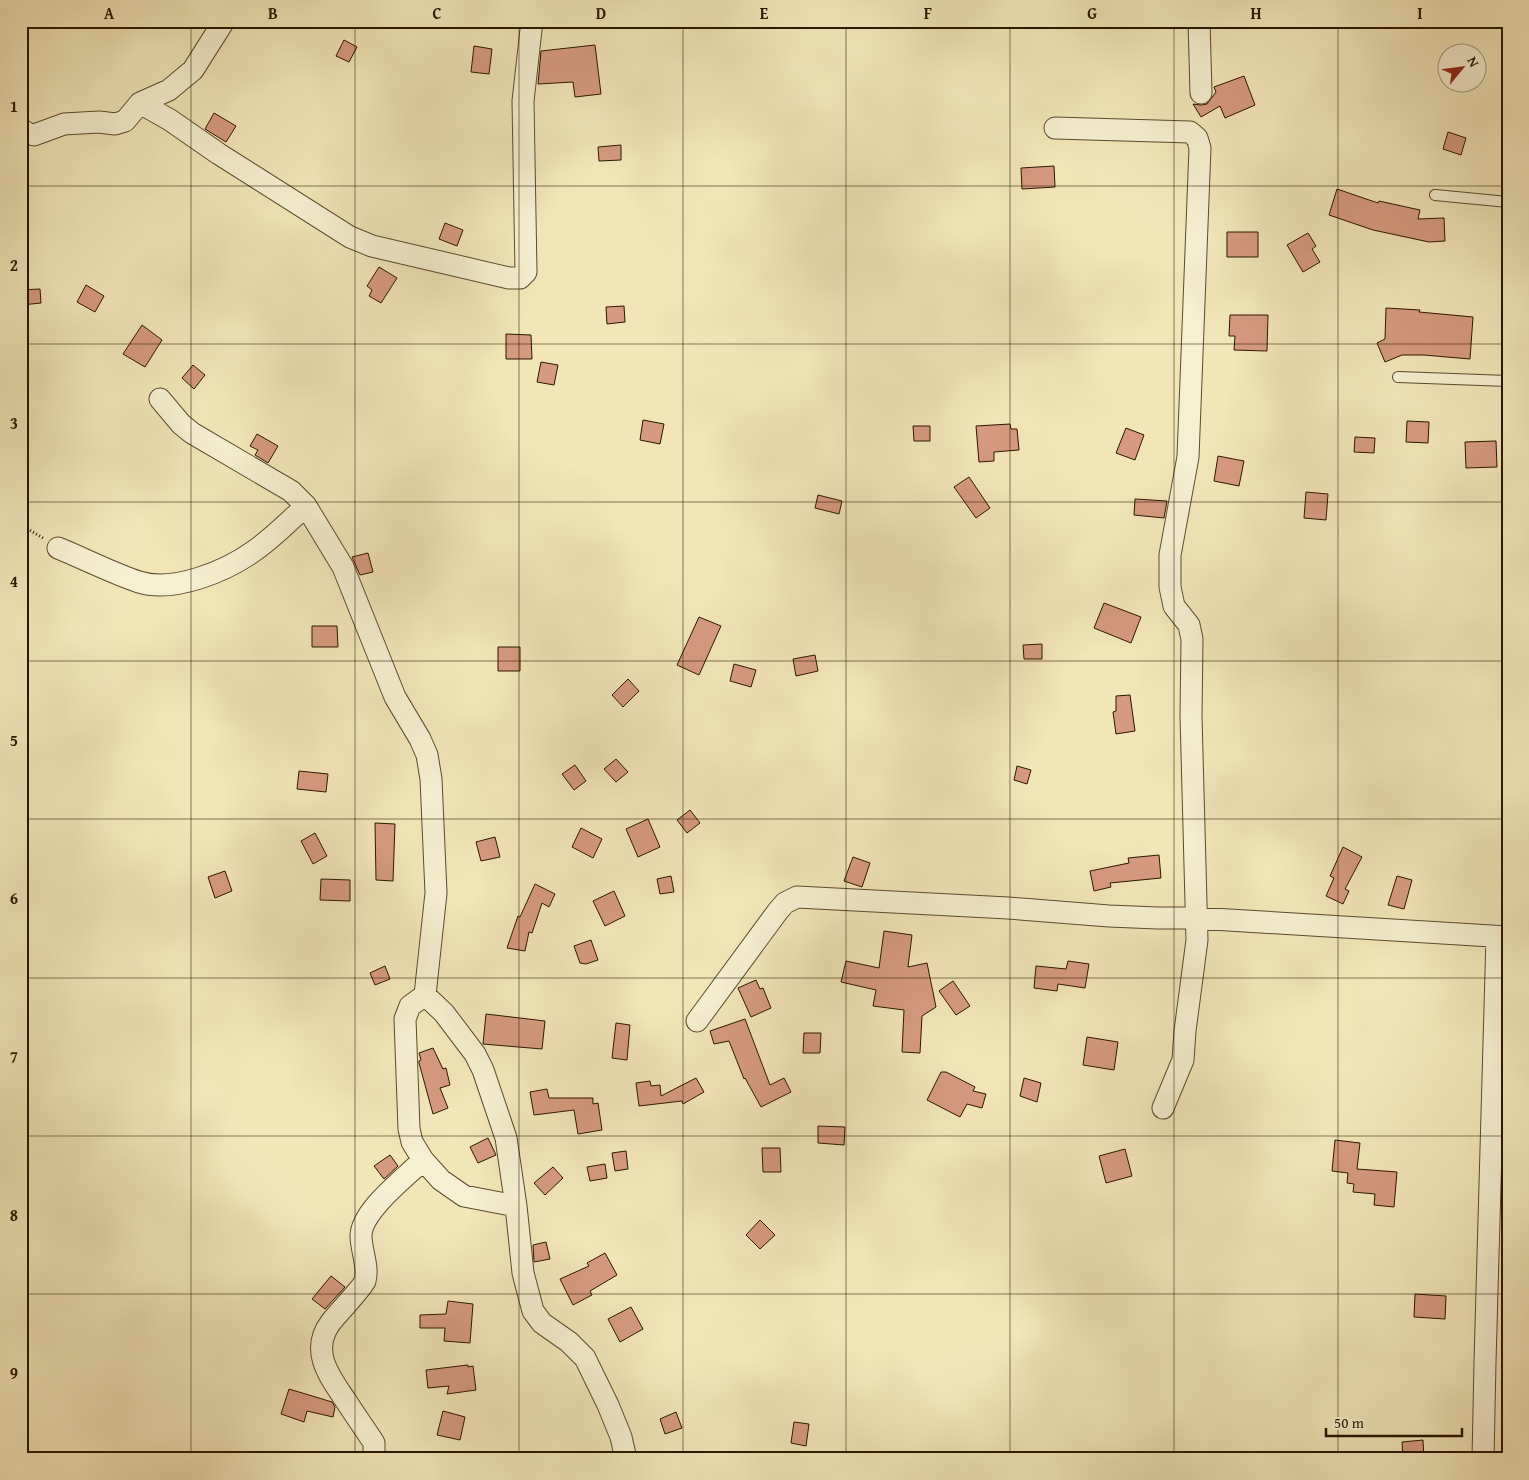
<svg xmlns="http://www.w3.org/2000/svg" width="1529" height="1480" font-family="'Gentium Book Plus',serif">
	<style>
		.building { fill: #d69a80; stroke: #2a1601 }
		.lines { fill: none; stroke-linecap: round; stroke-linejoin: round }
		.service-casing { stroke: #5c4a2f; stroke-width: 12 }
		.minor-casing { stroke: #5c4a2f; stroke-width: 23 }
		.path { stroke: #2a1601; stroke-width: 3; stroke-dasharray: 1 2.5; stroke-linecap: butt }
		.service { stroke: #f7efd2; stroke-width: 10 }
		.minor { stroke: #f7efd2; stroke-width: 21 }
		.grid { fill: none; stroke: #2a1601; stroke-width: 1; stroke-opacity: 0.55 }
		.neatline { fill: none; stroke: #2a1601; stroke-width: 2 }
		.grid-label { font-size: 16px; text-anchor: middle; font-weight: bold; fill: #2a1601 }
	</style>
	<rect width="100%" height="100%" fill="#f2e6b9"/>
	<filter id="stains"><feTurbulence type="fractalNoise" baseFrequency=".004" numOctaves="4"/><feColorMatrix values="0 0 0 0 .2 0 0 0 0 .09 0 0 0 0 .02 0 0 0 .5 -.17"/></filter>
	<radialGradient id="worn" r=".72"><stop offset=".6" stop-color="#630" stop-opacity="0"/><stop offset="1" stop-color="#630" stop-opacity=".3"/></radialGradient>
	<path class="building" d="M 344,40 L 357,47 L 349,62 L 336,56 Z
		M 595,45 L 601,94 L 575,97 L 573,82 L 538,84 L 541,51 Z
		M 474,46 L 492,49 L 489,74 L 471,72 Z
		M 1244,76 L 1255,105 L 1225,118 L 1220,106 L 1201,117 L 1193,104 L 1201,105 L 1207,104 L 1216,92 L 1214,87 Z
		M 214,113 L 236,126 L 226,142 L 205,129 Z
		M 1448,132 L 1466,138 L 1461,155 L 1443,149 Z
		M 621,145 L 621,160 L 599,161 L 598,147 Z
		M 1054,166 L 1055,187 L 1022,189 L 1021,168 Z
		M 1337,189 L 1378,203 L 1379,201 L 1420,210 L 1418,219 L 1444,218 L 1445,241 L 1429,242 L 1373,230 L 1329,215 Z
		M 445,223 L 463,230 L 457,246 L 439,239 Z
		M 1227,232 L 1258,232 L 1258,257 L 1227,257 Z
		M 1308,233 L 1316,246 L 1312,249 L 1320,262 L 1303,272 L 1287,245 Z
		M 379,267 L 397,278 L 381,303 L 369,296 L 372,290 L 367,286 Z
		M 86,285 L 104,296 L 95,312 L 77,302 Z
		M 40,289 L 41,303 L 22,305 L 21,290 Z
		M 624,306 L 625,322 L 607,324 L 606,307 Z
		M 1386,308 L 1420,310 L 1419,312 L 1473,317 L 1470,359 L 1424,355 L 1402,355 L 1385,362 L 1377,343 L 1385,339 Z
		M 1230,315 L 1268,315 L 1267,351 L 1234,350 L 1235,336 L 1229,336 Z
		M 142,325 L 162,340 L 145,367 L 123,354 Z
		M 506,334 L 531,335 L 532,359 L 506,359 Z
		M 541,362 L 558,365 L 554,385 L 537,382 Z
		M 193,365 L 205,375 L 194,389 L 182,378 Z
		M 643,420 L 664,424 L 660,444 L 640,440 Z
		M 1407,421 L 1429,422 L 1428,443 L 1406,442 Z
		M 1010,424 L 1011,429 L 1017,429 L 1019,450 L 994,452 L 994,461 L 979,462 L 976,426 Z
		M 913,426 L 930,426 L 930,441 L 914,441 Z
		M 1126,428 L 1144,435 L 1135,460 L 1116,453 Z
		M 257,434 L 278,446 L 268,463 L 255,455 L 258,450 L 250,446 Z
		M 1355,437 L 1375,438 L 1374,453 L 1354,452 Z
		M 1496,441 L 1497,467 L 1466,468 L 1465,442 Z
		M 1218,456 L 1244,461 L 1239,486 L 1214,481 Z
		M 969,477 L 990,508 L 976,518 L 954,487 Z
		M 1306,492 L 1328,494 L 1326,520 L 1304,518 Z
		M 818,495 L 842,501 L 839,514 L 815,508 Z
		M 1135,499 L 1167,501 L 1164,518 L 1134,515 Z
		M 368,553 L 373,572 L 360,575 L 352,557 Z
		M 1104,603 L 1141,617 L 1131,643 L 1094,628 Z
		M 699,617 L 721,626 L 699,675 L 677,665 Z
		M 312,626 L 337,626 L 338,647 L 312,647 Z
		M 1042,644 L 1042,659 L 1024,659 L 1023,645 Z
		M 498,647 L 520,647 L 520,671 L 498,671 Z
		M 815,655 L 818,671 L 796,676 L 793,659 Z
		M 734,664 L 756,670 L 751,687 L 730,681 Z
		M 628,679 L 639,691 L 623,707 L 612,695 Z
		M 1130,695 L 1135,731 L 1116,734 L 1113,712 L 1116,711 L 1116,696 Z
		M 616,759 L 628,772 L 616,782 L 604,769 Z
		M 575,765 L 586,781 L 574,790 L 562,774 Z
		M 1017,766 L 1031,770 L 1027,784 L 1014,780 Z
		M 299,771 L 328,774 L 326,792 L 297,789 Z
		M 690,810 L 700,823 L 687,833 L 677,820 Z
		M 648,819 L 660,847 L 638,857 L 626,829 Z
		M 375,823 L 395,824 L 393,881 L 376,880 Z
		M 581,828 L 602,839 L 593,858 L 572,847 Z
		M 315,833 L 327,856 L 313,864 L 301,841 Z
		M 495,837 L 500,857 L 481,861 L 476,842 Z
		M 1343,847 L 1362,857 L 1345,889 L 1349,891 L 1343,904 L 1326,896 L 1334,878 L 1330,876 Z
		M 1159,855 L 1161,878 L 1110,883 L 1111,887 L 1094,891 L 1090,871 L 1129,863 L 1128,858 Z
		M 853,857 L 870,863 L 862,887 L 844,881 Z
		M 225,871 L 232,891 L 215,898 L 208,877 Z
		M 671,876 L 674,892 L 660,894 L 657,879 Z
		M 1397,876 L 1412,880 L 1404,909 L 1388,905 Z
		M 321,879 L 350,880 L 350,901 L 320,900 Z
		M 535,884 L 555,894 L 549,907 L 542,903 L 532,933 L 529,932 L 525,951 L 507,948 L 518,916 L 520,917 Z
		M 614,891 L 625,916 L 605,926 L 593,901 Z
		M 884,931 L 912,935 L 908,967 L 927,963 L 936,1007 L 922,1016 L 920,1053 L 902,1052 L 904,1010 L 873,1006 L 876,990 L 841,982 L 846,961 L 879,968 Z
		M 591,940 L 598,960 L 586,964 L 580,963 L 574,946 Z
		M 1068,961 L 1089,964 L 1085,988 L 1058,984 L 1057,991 L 1034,988 L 1036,966 L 1066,969 Z
		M 385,966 L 390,979 L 375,985 L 370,973 Z
		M 756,980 L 760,989 L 763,988 L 771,1008 L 751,1017 L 738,988 Z
		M 953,981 L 970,1006 L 956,1015 L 939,991 Z
		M 486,1014 L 545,1021 L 542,1049 L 483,1044 Z
		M 745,1019 L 770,1085 L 784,1078 L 791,1092 L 761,1107 L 745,1078 L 744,1079 L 729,1041 L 714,1044 L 710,1031 Z
		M 616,1023 L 630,1025 L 627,1060 L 612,1058 Z
		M 804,1033 L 821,1033 L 820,1053 L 803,1053 Z
		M 1087,1037 L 1118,1042 L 1114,1070 L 1083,1065 Z
		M 433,1048 L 443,1069 L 446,1068 L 450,1085 L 440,1088 L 448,1108 L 433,1114 L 419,1063 L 419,1061 L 421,1060 L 419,1053 Z
		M 941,1072 L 946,1072 L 975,1087 L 973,1091 L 986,1094 L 982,1108 L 967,1104 L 960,1117 L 927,1100 Z
		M 696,1078 L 704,1092 L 683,1104 L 682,1101 L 639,1106 L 636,1083 L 650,1081 L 651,1086 L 660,1085 L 661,1096 Z
		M 1024,1078 L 1041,1083 L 1037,1102 L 1020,1096 Z
		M 547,1089 L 549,1098 L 593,1098 L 593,1104 L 598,1103 L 602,1130 L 578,1134 L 574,1110 L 534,1115 L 530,1092 Z
		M 818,1126 L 845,1127 L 844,1145 L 818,1143 Z
		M 488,1138 L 496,1155 L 478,1163 L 470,1147 Z
		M 1335,1140 L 1360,1143 L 1357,1169 L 1397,1172 L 1394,1207 L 1374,1205 L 1375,1194 L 1353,1192 L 1354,1184 L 1347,1183 L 1348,1173 L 1332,1171 Z
		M 762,1148 L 780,1148 L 781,1172 L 763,1172 Z
		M 1125,1149 L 1132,1176 L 1106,1183 L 1099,1156 Z
		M 626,1151 L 628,1169 L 615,1171 L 612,1153 Z
		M 390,1155 L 398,1166 L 384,1179 L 374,1166 Z
		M 605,1164 L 607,1178 L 590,1181 L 587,1167 Z
		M 553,1167 L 563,1178 L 545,1195 L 534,1183 Z
		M 760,1220 L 775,1235 L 760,1249 L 746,1235 Z
		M 546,1242 L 550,1259 L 534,1262 L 533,1245 Z
		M 605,1253 L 617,1275 L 590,1291 L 592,1295 L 573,1305 L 560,1279 L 589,1266 L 587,1263 Z
		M 331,1276 L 345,1287 L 325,1309 L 312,1299 Z
		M 1415,1294 L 1446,1296 L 1445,1319 L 1414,1317 Z
		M 448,1301 L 473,1304 L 470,1343 L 444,1341 L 445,1328 L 420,1328 L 420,1315 L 446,1314 Z
		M 631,1307 L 643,1329 L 620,1342 L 608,1319 Z
		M 468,1365 L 468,1367 L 473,1366 L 476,1390 L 447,1394 L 449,1386 L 428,1388 L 426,1370 Z
		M 289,1389 L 332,1402 L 335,1407 L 333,1417 L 307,1411 L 304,1422 L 281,1414 Z
		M 443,1411 L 465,1417 L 460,1440 L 437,1435 Z
		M 676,1412 L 682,1428 L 665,1434 L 660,1419 Z
		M 794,1422 L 809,1424 L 806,1446 L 791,1443 Z
		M 1423,1440 L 1424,1459 L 1403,1459 L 1402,1442 Z"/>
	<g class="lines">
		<defs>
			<path id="service" d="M 1435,195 L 1508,202
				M 1398,377 L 1508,381"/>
			<path id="minor" d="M 1199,21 L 1201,93
				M 140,103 L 170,120 L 219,154 L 350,237 L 372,246 L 509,278 L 520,278 L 526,272 L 523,101 L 532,21
				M 1055,128 L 1190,132 L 1197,138 L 1200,148 L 1188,457 L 1170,555 L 1170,587 L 1174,606 L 1189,625 L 1192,639 L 1191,716 L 1197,940 L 1185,1031 L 1183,1060 L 1163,1108
				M 21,129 L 27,133 L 34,135 L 64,124 L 99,122 L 115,124 L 125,121 L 140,103 L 169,90 L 193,70 L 224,21
				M 160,399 L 181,424 L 192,433 L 291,491 L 306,506 L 343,567 L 395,697 L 420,739 L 427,755 L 431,779 L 436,893 L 425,995 L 410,1006 L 405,1019 L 409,1129 L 412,1142 L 423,1160 L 441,1180 L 464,1196 L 516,1206
				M 58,548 C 85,559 112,573 139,582 C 174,593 226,571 254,551 C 273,538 289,521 306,506
				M 425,995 L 444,1013 L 475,1054 L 483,1070 L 506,1138 L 516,1206 L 523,1273 L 533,1311 L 542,1323 L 569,1342 L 585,1358 L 608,1405 L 621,1437 L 626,1459
				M 697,1021 L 778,911 L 785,903 L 797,897 L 1008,908 L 1109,916 L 1157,918 L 1196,918 L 1508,937
				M 371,1459 L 374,1454 L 374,1443 C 365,1429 355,1415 346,1401 C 330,1377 309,1351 331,1322 C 337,1314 363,1287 365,1281 C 369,1267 361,1250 361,1236 C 361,1211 406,1177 423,1160
				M 1483,1459 L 1485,1362 L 1497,937"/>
		</defs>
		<use href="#service" class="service-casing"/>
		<use href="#minor" class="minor-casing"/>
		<path class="path" d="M 21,525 L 43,538"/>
		<use href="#service" class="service"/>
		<use href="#minor" class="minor"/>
	</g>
	<path class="grid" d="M 191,21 L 191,1459M 355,21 L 355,1459M 519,21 L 519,1459M 683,21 L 683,1459M 846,21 L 846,1459M 1010,21 L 1010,1459M 1174,21 L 1174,1459M 1338,21 L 1338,1459M 21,186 L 1508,186M 21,344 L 1508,344M 21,502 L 1508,502M 21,661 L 1508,661M 21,819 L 1508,819M 21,978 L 1508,978M 21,1136 L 1508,1136M 21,1294 L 1508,1294"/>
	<rect width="1529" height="1480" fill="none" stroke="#f2e6b9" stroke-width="55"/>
	<g transform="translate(1462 68) rotate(61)"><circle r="24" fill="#f7efd2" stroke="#a5987e"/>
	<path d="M0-4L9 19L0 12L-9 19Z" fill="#8f2418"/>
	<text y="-8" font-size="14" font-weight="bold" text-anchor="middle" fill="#2a1601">N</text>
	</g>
	<path d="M1326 1428v8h136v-8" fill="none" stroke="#2a1601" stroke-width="2.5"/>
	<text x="1334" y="1428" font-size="15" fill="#2a1601" stroke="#f7efd2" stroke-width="4" paint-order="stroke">50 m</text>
	<rect x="28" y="28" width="1474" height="1424" class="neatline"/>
	<g class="grid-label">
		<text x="109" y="19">A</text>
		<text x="273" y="19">B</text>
		<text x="437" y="19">C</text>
		<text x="601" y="19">D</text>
		<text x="764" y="19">E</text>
		<text x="928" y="19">F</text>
		<text x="1092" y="19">G</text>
		<text x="1256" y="19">H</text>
		<text x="1420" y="19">I</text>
		<text x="14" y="112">1</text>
		<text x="14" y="271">2</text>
		<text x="14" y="429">3</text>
		<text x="14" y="587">4</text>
		<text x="14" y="746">5</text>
		<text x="14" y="904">6</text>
		<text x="14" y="1062">7</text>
		<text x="14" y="1221">8</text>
		<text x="14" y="1379">9</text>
	</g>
	<rect width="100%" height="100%" filter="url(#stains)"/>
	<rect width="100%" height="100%" fill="url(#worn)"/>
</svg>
